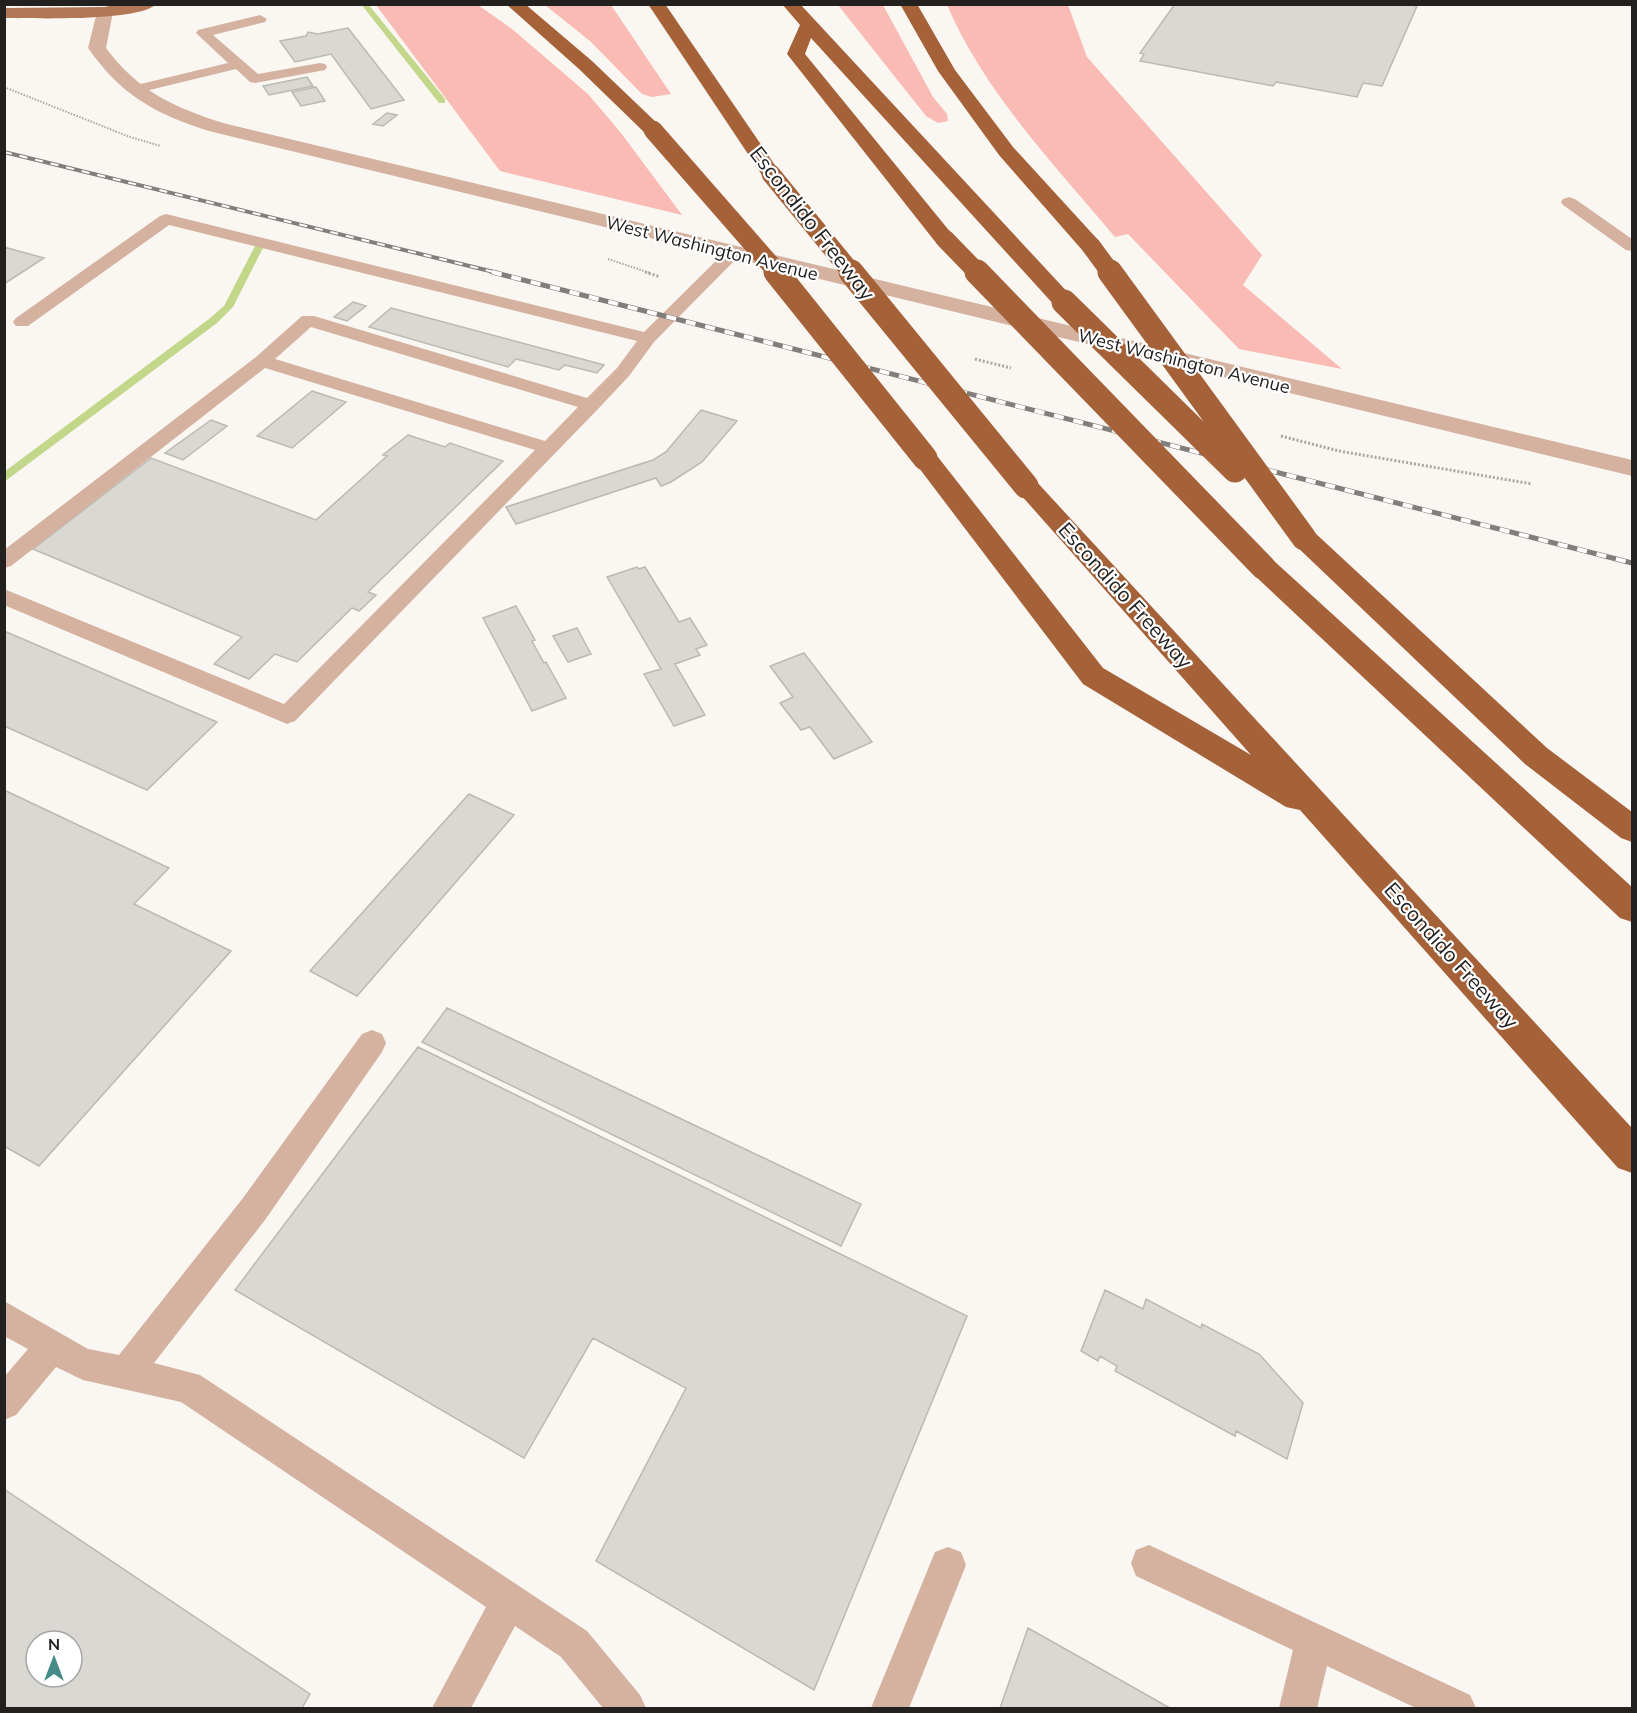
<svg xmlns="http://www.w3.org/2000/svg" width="1637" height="1713" font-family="Mulish,sans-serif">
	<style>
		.green { fill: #f9bbb3 }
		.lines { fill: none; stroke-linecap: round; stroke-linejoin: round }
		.stream { fill: #c2d789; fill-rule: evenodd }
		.building { fill: #d9d8d3; stroke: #bab9b4; stroke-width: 1.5; fill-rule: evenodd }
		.path-far1 { stroke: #a9a7a3; stroke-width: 2; stroke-dasharray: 1.5 1.5; stroke-linecap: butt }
		.path { stroke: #a9a7a3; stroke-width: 3; stroke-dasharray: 2 2; stroke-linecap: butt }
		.service { fill: #d4b29f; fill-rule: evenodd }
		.tertiary { fill: #d4b29f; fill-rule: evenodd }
		.primary { fill: #b27755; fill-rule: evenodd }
		.motorway { fill: #a56138; fill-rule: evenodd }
		.rail-far1-casing { stroke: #817e7c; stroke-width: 4 }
		.rail-casing { stroke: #817e7c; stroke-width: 5 }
		.rail-far1 { stroke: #fff; stroke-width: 2; stroke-dasharray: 8; stroke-linecap: butt }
		.rail { stroke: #fff; stroke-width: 4; stroke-dasharray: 10; stroke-linecap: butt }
		.motorway-bridge-far1 { stroke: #a56138; stroke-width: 19 }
		.motorway-bridge { stroke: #a56138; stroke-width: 25 }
		.labels { text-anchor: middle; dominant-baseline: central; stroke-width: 4.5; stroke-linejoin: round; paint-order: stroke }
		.far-street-label { font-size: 18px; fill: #22211f; stroke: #fff }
		.street-label { font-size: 21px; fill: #22211f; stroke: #fff }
	</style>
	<rect width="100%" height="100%" fill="#faf6f2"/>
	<path class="green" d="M 376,5 L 478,5 L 512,29 L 588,94 L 621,133 L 682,215 L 500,171 Z
		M 545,5 L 611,5 L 671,94 L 652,97 L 642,94 L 590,41 Z
		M 838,5 L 883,5 L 933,97 L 947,114 L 948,121 L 938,123 L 926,116 Z
		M 947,5 L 1068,5 L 1087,57 L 1262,255 L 1243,285 L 1342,369 L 1239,349 L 1128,234 L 1115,237 C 1054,164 985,93 947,5 Z"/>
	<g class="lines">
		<path class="stream" d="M 361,4 L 368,4 L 445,99 L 445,103 L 439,103 Z
			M 255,246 L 263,248 L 233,307 L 217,323 L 4,482 L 4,472 L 209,319 L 224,306 Z"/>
	</g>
	<path class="building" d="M 1175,4 L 1406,4 L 1417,6 L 1382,86 L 1363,83 L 1357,97 L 1276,82 L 1273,86 L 1140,61 L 1144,54 L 1140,53 Z
		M 348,28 L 404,100 L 371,109 L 331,54 L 295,62 L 280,41 L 306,36 L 308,32 L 318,34 Z
		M 307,77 L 313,86 L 269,95 L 263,86 Z
		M 316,87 L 325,101 L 301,106 L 292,92 Z
		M 387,113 L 397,115 L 383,126 L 373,124 Z
		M 4,247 L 44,258 L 4,284 Z
		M 353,302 L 366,306 L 347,321 L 334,317 Z
		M 391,308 L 604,365 L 597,373 L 565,365 L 559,370 L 516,359 L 508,367 L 369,327 Z
		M 312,391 L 346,402 L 292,448 L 257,436 Z
		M 701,410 L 737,421 L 702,462 L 671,482 L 661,486 L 656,478 L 516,524 L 506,507 L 653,460 L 666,452 Z
		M 211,420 L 227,426 L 183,460 L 165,453 Z
		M 408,435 L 445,447 L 450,443 L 503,461 L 368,592 L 376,595 L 359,611 L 352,608 L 297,662 L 275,654 L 249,679 L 214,664 L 242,637 L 33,549 L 151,458 L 316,520 L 387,456 L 383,455 Z
		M 637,567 L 639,569 L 645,567 L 679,622 L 690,618 L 707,645 L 696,649 L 700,655 L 675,664 L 705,715 L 674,726 L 644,674 L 661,669 L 607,577 Z
		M 516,606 L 535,640 L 532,641 L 544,663 L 546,662 L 566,698 L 532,711 L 483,618 Z
		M 577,628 L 591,654 L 568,662 L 553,636 Z
		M 4,631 L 217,722 L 147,790 L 4,726 Z
		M 804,653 L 872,742 L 834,759 L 810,727 L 801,730 L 780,703 L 793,697 L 770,666 Z
		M 4,790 L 169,868 L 134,904 L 231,951 L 39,1166 L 4,1146 Z
		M 469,794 L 514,815 L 357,996 L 310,971 Z
		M 447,1008 L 861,1204 L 841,1246 L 422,1042 Z
		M 418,1047 L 967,1316 L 814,1690 L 596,1561 L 686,1388 L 593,1338 L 524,1458 L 235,1290 Z
		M 1105,1290 L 1143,1309 L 1146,1299 L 1201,1328 L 1202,1324 L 1259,1354 L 1303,1403 L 1287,1459 L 1236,1431 L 1235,1436 L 1115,1371 L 1117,1366 L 1100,1356 L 1098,1361 L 1081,1351 Z
		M 4,1489 L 310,1694 L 302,1708 L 4,1708 ZM 36,1641 L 72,1641 L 72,1677 L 36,1677 Z
		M 1028,1628 L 1170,1708 L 1000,1708 Z"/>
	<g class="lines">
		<path class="path-far1" d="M 4,87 L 130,137 L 161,146
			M 608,259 L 650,273"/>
		<path class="path" d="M 645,272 L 660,277
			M 975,359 L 1011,368
			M 1281,436 L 1339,451 L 1532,484"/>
		<path class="service" d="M 260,15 L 267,19 L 265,22 L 213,35 L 258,74 L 320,63 L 325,64 L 327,67 L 325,70 L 255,83 L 250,82 L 236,69 L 133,94 L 126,90 L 128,87 L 228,63 L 196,33 L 198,30 Z
			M 1569,197 L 1575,199 L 1632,239 L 1632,251 L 1626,250 L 1563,205 L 1561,202 L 1563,199 Z
			M 166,214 L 644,332 L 728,249 L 740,249 L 742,253 L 654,342 L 629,376 L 598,409 L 295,721 L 287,724 L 4,605 L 4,589 L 284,704 L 535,450 L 265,368 L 11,566 L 4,568 L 4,550 L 256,357 L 302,316 L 314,316 L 587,398 L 617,368 L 637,341 L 169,225 L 28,326 L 16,326 L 13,322 L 16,318 L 160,216 ZM 311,327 L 578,407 L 545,441 L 275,359 Z
			M 372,1030 L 382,1034 L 386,1043 L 382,1052 L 265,1220 L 154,1363 L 200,1375 L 587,1631 L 640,1695 L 646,1708 L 603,1708 L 561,1657 L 515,1626 L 471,1708 L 432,1708 L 486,1607 L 181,1402 L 83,1380 L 56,1367 L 16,1415 L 4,1420 L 4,1377 L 28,1349 L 4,1336 L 4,1301 L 88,1349 L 119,1355 L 243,1198 L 362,1034 Z
			M 1149,1545 L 1470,1695 L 1476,1708 L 1416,1708 L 1327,1666 L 1317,1708 L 1279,1708 L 1293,1650 L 1136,1576 L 1131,1563 L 1136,1550 Z
			M 948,1547 L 961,1552 L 966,1565 L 909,1708 L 871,1708 L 935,1552 Z"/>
		<path class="tertiary" d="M 105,7 L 111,8 L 113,12 L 106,48 C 138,91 173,107 223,123 L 1632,460 L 1632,476 L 209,131 C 155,114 121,95 88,48 L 97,12 L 99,8 Z"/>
		<path class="primary" d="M 118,4 L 156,4 C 140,22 32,18 4,18 L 4,8 L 105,7 Z"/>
		<path class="motorway" d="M 506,4 L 525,4 L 592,61 L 660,126 L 663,130 L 660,134 L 646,134 L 579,69 Z
			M 648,4 L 665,4 L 781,174 L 778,178 L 764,178 Z
			M 782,4 L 800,4 L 1072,297 L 1075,302 L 1072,307 L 1064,309 L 1056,307 L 811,38 L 805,54 L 956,239 L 953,244 L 945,245 L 937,244 L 787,54 L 800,25 Z
			M 900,4 L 917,4 L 955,70 L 1013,147 L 1099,241 L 1102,246 L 1099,251 L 1091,252 L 1083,251 L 999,155 L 938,71 Z
			M 925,450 L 934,452 L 1103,668 L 1251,755 L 1013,486 L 1017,480 L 1026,478 L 1035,480 L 1632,1128 L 1632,1173 L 1618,1168 L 1300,810 L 1286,807 L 1083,684 L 916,464 L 912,458 L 916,452 Z
			M 1304,529 L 1314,532 L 1547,748 L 1632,812 L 1632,842 L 1621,838 L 1525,764 L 1294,544 L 1291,538 L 1294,532 Z
			M 1263,558 L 1273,560 L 1632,887 L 1632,922 L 1620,918 L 1253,574 L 1249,567 L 1253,560 Z"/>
		<defs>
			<path id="rail-far1" d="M 4,152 L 498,273"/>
			<path id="rail" d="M 492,272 L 1632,563"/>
		</defs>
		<use href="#rail-far1" class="rail-far1-casing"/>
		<use href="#rail" class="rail-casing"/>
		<use href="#rail-far1" class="rail-far1"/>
		<use href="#rail" class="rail"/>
		<path class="motorway-bridge-far1" d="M 653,130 L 778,273
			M 771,174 L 852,273
			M 945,239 L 978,273
			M 1091,246 L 1111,273"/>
		<path class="motorway-bridge" d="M 776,272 L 925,458
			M 851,272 L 1026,486
			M 977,272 L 1263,567
			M 1110,272 L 1304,538
			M 1064,302 L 1235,470"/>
	</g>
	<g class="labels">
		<g class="far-street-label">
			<text transform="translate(712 248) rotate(14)">West Washington Avenue</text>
			<text transform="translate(1184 361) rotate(14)">West Washington Avenue</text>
		</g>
		<g class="street-label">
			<text transform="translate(813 223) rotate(52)">Escondido Freeway</text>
			<text transform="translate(1126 595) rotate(48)">Escondido Freeway</text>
			<text transform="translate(1452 955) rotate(48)">Escondido Freeway</text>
		</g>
	</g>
	<rect width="1637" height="1713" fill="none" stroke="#22211f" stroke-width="12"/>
	<g transform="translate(54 1659)"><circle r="28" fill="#ffffff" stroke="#a7a6a5" stroke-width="1.5"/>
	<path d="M0-4.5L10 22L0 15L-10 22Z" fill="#458c89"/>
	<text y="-9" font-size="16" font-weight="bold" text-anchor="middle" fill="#22211f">N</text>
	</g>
</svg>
